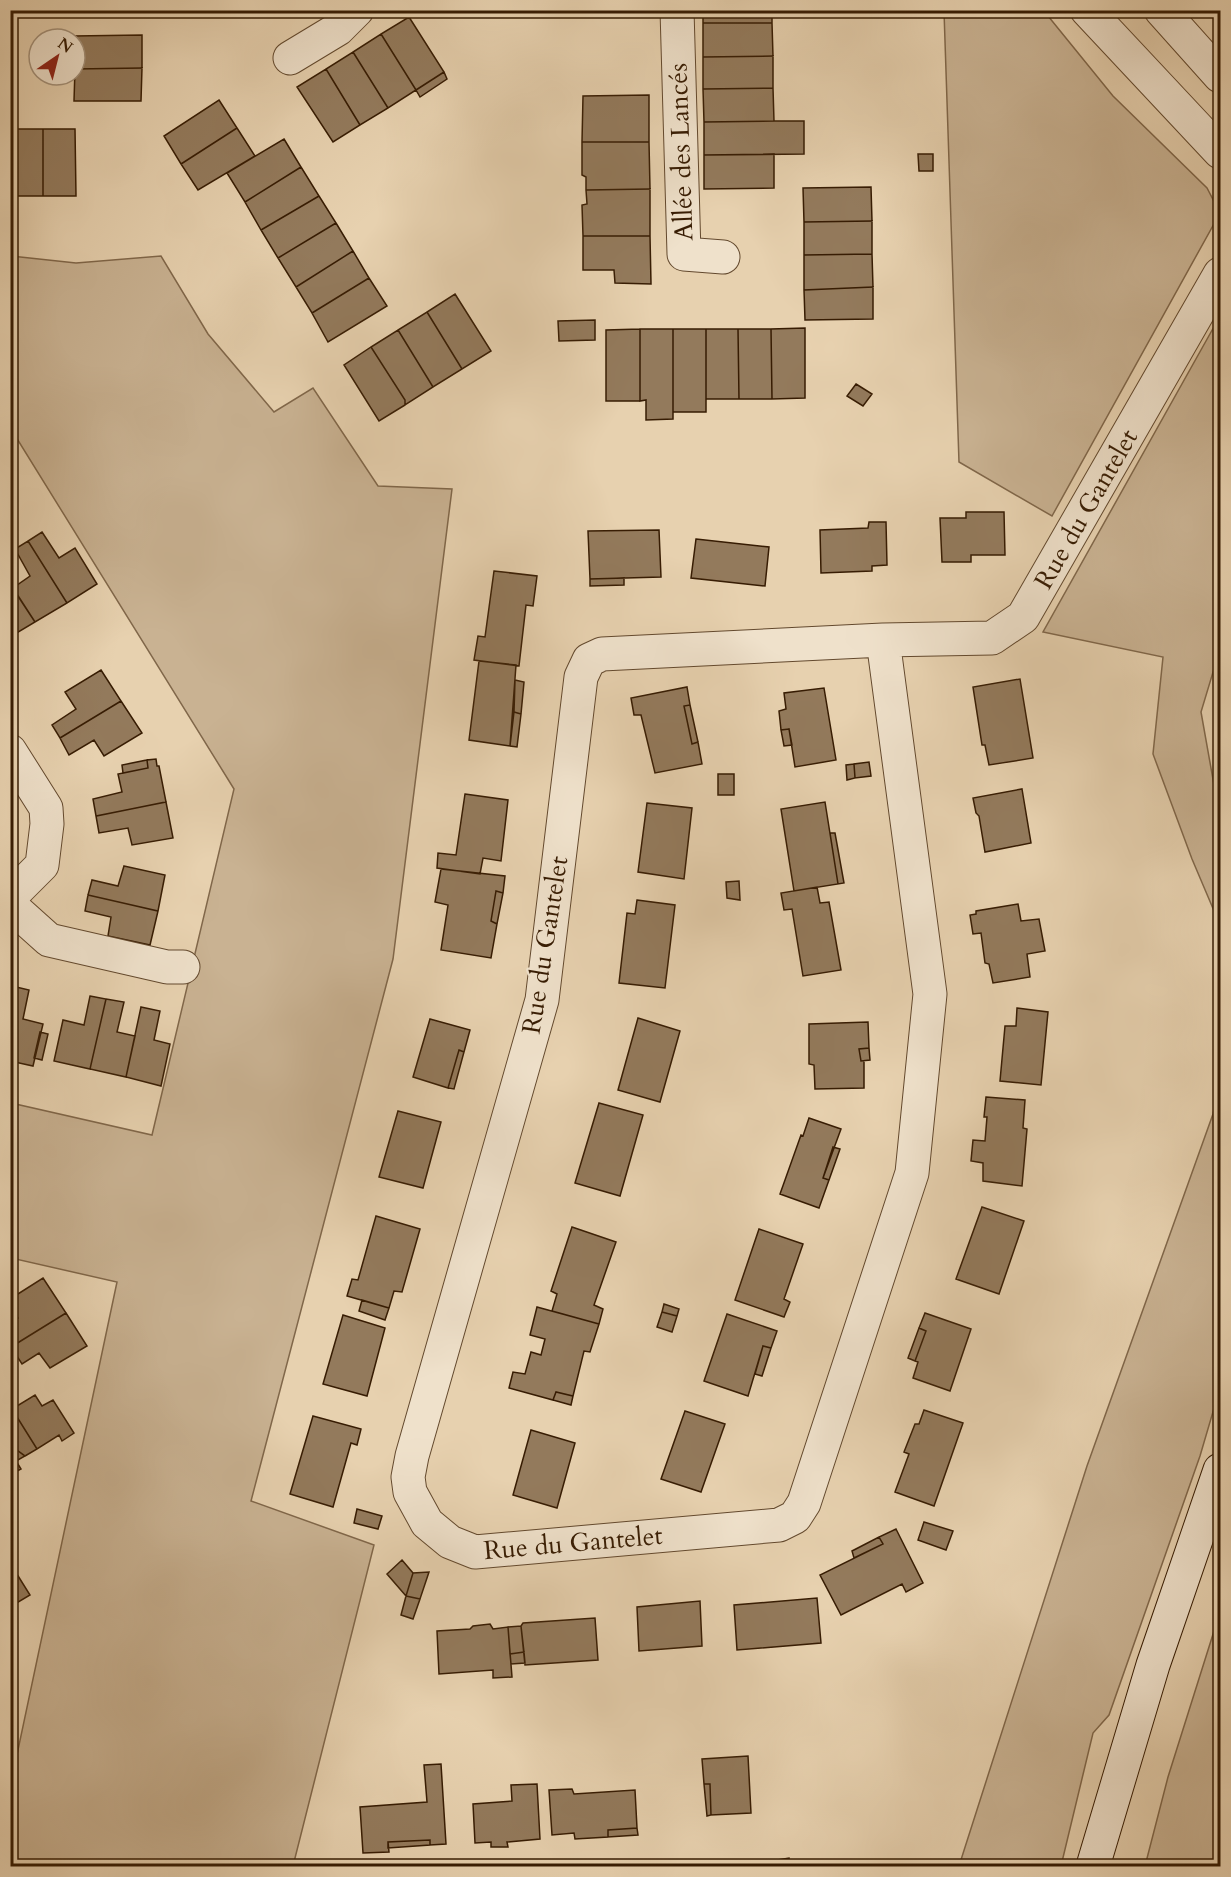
<svg xmlns="http://www.w3.org/2000/svg" width="1231" height="1877" font-family="Cardo,serif">
	<style>
		.green { fill: #c9b292; stroke: #80674a; stroke-width: 1.5 }
		.building { fill: #937a5c; stroke: #371c03; stroke-width: 1.5 }
		.lines { fill: none; stroke-linecap: round; stroke-linejoin: round }
		.minor-casing { stroke: #63492e; stroke-width: 35 }
		.secondary-casing { stroke: #371c03; stroke-width: 35 }
		.minor { stroke: #efe1cb; stroke-width: 33 }
		.secondary { stroke: #efe1cb; stroke-width: 33 }
		.labels { text-anchor: middle; dominant-baseline: central; stroke-width: 4.5; stroke-linejoin: round; paint-order: stroke }
		.street-label { font-size: 26px; fill: #371c03; stroke: #efe1cb }
	</style>
	<rect width="100%" height="100%" fill="#e7d1af"/>
	<filter id="stains"><feTurbulence type="fractalNoise" baseFrequency=".00333" numOctaves="4"/><feColorMatrix values="0 0 0 0 .2 0 0 0 0 .09 0 0 0 0 .02 0 0 0 .5 -.17"/></filter>
	<radialGradient id="worn" r=".72"><stop offset=".6" stop-color="#630" stop-opacity="0"/><stop offset="1" stop-color="#630" stop-opacity=".3"/></radialGradient>
	<path class="green" d="M 944,11 L 1044,11 L 1113,96 L 1207,188 L 1220,213 L 1052,516 L 959,462 Z
		M 11,256 L 76,263 L 161,256 L 208,334 L 274,412 L 313,388 L 378,486 L 452,489 L 393,959 L 251,1501 L 374,1545 L 293,1866 L 11,1866 L 11,1783 L 117,1282 L 11,1258 L 11,1103 L 152,1135 L 234,789 L 11,429 Z
		M 1220,316 L 1220,649 L 1201,712 L 1214,785 L 1220,794 L 1220,925 L 1192,859 L 1153,754 L 1163,657 L 1043,632 Z
		M 1220,1085 L 1220,1388 L 1200,1456 L 1109,1715 L 1093,1733 L 1061,1866 L 959,1866 L 1087,1466 L 1213,1114 Z
		M 1220,1612 L 1220,1866 L 1145,1866 L 1168,1777 Z"/>
	<path class="building" d="M 703,10 L 772,10 L 772,23 L 703,23 Z
		M 409,17 L 444,72 L 416,90 L 381,34 Z
		M 703,23 L 772,23 L 773,56 L 703,57 Z
		M 381,34 L 416,90 L 388,108 L 353,52 Z
		M 142,35 L 142,68 L 75,69 L 74,36 Z
		M 353,52 L 388,108 L 360,125 L 326,69 Z
		M 773,56 L 773,88 L 703,89 L 703,57 Z
		M 142,68 L 141,101 L 74,101 L 75,69 Z
		M 326,69 L 360,125 L 333,142 L 297,87 Z
		M 444,72 L 447,79 L 420,97 L 416,90 Z
		M 773,88 L 774,121 L 704,122 L 703,89 Z
		M 649,95 L 649,142 L 582,142 L 583,96 Z
		M 219,100 L 237,128 L 181,164 L 164,136 Z
		M 774,121 L 804,121 L 804,154 L 704,155 L 704,122 Z
		M 237,128 L 255,156 L 198,190 L 181,164 Z
		M 10,129 L 43,129 L 43,196 L 10,196 Z
		M 43,129 L 75,129 L 76,196 L 43,196 Z
		M 284,139 L 301,167 L 245,202 L 227,173 Z
		M 582,142 L 649,142 L 650,189 L 586,190 L 586,177 L 582,175 Z
		M 774,154 L 774,188 L 704,189 L 704,155 Z
		M 918,154 L 933,154 L 933,171 L 919,171 Z
		M 301,167 L 319,196 L 261,230 L 245,202 Z
		M 871,187 L 872,221 L 804,222 L 803,188 Z
		M 650,189 L 650,236 L 583,236 L 582,205 L 587,204 L 586,190 Z
		M 319,196 L 336,223 L 278,258 L 261,230 Z
		M 872,221 L 872,254 L 804,255 L 804,222 Z
		M 336,223 L 353,251 L 296,287 L 278,258 Z
		M 583,236 L 650,236 L 651,284 L 615,283 L 614,270 L 583,270 Z
		M 353,251 L 369,278 L 312,313 L 296,287 Z
		M 872,254 L 873,287 L 804,290 L 804,255 Z
		M 369,278 L 387,306 L 328,342 L 312,313 Z
		M 873,287 L 873,319 L 805,320 L 804,290 Z
		M 455,294 L 491,351 L 462,369 L 427,312 Z
		M 427,312 L 462,369 L 433,387 L 398,330 Z
		M 595,320 L 595,340 L 559,341 L 558,321 Z
		M 805,328 L 805,398 L 772,399 L 771,329 Z
		M 640,329 L 640,401 L 606,401 L 606,330 Z
		M 640,329 L 673,329 L 673,419 L 646,420 L 646,400 L 640,401 Z
		M 673,329 L 706,329 L 706,412 L 673,412 Z
		M 706,329 L 738,329 L 739,399 L 706,399 Z
		M 738,329 L 771,329 L 772,399 L 739,399 Z
		M 398,330 L 433,387 L 405,405 L 405,400 L 371,347 Z
		M 371,347 L 405,400 L 405,405 L 379,421 L 344,365 Z
		M 856,384 L 872,394 L 863,406 L 847,396 Z
		M 966,512 L 1004,512 L 1005,555 L 971,555 L 971,562 L 942,562 L 940,518 L 966,518 Z
		M 869,522 L 886,522 L 887,565 L 872,566 L 872,571 L 821,573 L 820,530 L 868,528 Z
		M 659,530 L 661,577 L 590,579 L 588,531 Z
		M 42,532 L 59,558 L 75,548 L 97,584 L 67,603 L 28,541 Z
		M 696,539 L 769,547 L 765,586 L 691,578 Z
		M 28,541 L 67,603 L 35,622 L 13,588 L 30,576 L 15,549 Z
		M 494,571 L 537,576 L 533,606 L 526,605 L 519,666 L 474,660 L 478,636 L 485,637 Z
		M 624,578 L 624,585 L 590,586 L 590,579 Z
		M 10,584 L 35,622 L 10,637 Z
		M 479,661 L 516,665 L 510,746 L 469,740 Z
		M 101,670 L 121,701 L 60,738 L 52,725 L 76,709 L 65,692 Z
		M 1020,679 L 1033,758 L 989,765 L 985,745 L 982,745 L 973,687 Z
		M 515,680 L 524,682 L 521,714 L 514,712 Z
		M 687,687 L 690,705 L 684,706 L 692,744 L 698,742 L 702,764 L 655,773 L 641,715 L 634,715 L 631,698 Z
		M 824,688 L 836,760 L 795,767 L 789,729 L 781,730 L 779,711 L 786,709 L 784,693 Z
		M 121,701 L 142,733 L 104,756 L 94,740 L 69,755 L 60,738 Z
		M 690,705 L 698,742 L 692,744 L 684,706 Z
		M 514,712 L 521,714 L 517,747 L 510,746 Z
		M 789,729 L 792,745 L 784,746 L 781,730 Z
		M 156,759 L 157,766 L 159,766 L 166,802 L 96,816 L 93,799 L 122,792 L 118,774 L 148,768 L 147,760 Z
		M 147,760 L 148,768 L 123,773 L 122,765 Z
		M 869,762 L 871,776 L 855,778 L 854,764 Z
		M 854,764 L 855,778 L 847,780 L 846,765 Z
		M 718,774 L 734,774 L 734,795 L 718,795 Z
		M 1022,789 L 1031,843 L 985,852 L 979,816 L 976,813 L 973,798 Z
		M 465,794 L 508,800 L 501,861 L 483,858 L 480,874 L 437,868 L 438,853 L 456,855 Z
		M 166,802 L 173,838 L 132,845 L 128,828 L 99,833 L 96,816 Z
		M 825,802 L 838,884 L 794,891 L 781,809 Z
		M 647,803 L 692,808 L 684,879 L 638,872 Z
		M 830,833 L 835,833 L 844,883 L 838,884 Z
		M 124,866 L 165,875 L 158,911 L 88,895 L 92,880 L 118,886 Z
		M 441,869 L 505,876 L 503,893 L 496,891 L 491,921 L 497,924 L 491,958 L 441,950 L 448,905 L 435,902 Z
		M 739,881 L 740,900 L 727,898 L 726,882 Z
		M 817,887 L 820,903 L 829,902 L 841,970 L 803,976 L 792,909 L 784,910 L 781,893 Z
		M 496,891 L 503,893 L 497,924 L 491,921 Z
		M 88,895 L 158,911 L 150,945 L 108,936 L 111,917 L 85,911 Z
		M 637,900 L 675,905 L 665,988 L 619,983 L 627,913 L 635,914 Z
		M 1018,904 L 1021,921 L 1039,919 L 1045,951 L 1027,954 L 1030,977 L 993,983 L 989,964 L 985,963 L 981,933 L 973,934 L 970,915 L 976,914 L 976,911 Z
		M 12,986 L 29,990 L 23,1019 L 43,1024 L 33,1066 L 10,1061 Z
		M 90,996 L 106,999 L 90,1069 L 54,1061 L 63,1020 L 84,1025 Z
		M 106,999 L 124,1002 L 117,1032 L 135,1036 L 126,1077 L 90,1069 Z
		M 141,1007 L 160,1011 L 154,1040 L 170,1044 L 161,1086 L 126,1077 Z
		M 1017,1008 L 1048,1012 L 1041,1085 L 1000,1081 L 1005,1026 L 1016,1026 Z
		M 638,1018 L 680,1031 L 660,1102 L 618,1090 Z
		M 430,1019 L 470,1030 L 464,1052 L 459,1050 L 448,1088 L 413,1077 Z
		M 868,1022 L 869,1048 L 859,1049 L 861,1061 L 864,1061 L 864,1088 L 815,1089 L 814,1065 L 809,1064 L 809,1024 Z
		M 40,1032 L 48,1034 L 42,1060 L 34,1058 Z
		M 869,1048 L 870,1060 L 861,1061 L 859,1049 Z
		M 459,1050 L 464,1052 L 454,1089 L 448,1088 Z
		M 986,1097 L 1025,1100 L 1023,1128 L 1027,1129 L 1022,1186 L 983,1181 L 983,1163 L 971,1161 L 973,1140 L 985,1141 L 987,1117 L 984,1117 Z
		M 599,1103 L 643,1115 L 620,1196 L 575,1183 Z
		M 398,1111 L 441,1122 L 423,1188 L 379,1177 Z
		M 809,1118 L 841,1129 L 823,1178 L 829,1180 L 819,1208 L 780,1194 L 801,1135 L 803,1136 Z
		M 833,1147 L 840,1149 L 829,1180 L 823,1178 Z
		M 982,1207 L 1024,1221 L 999,1294 L 956,1279 Z
		M 376,1216 L 420,1229 L 402,1292 L 394,1291 L 389,1308 L 347,1296 L 352,1279 L 358,1280 Z
		M 572,1227 L 616,1242 L 594,1305 L 603,1309 L 599,1324 L 552,1311 L 557,1294 L 551,1291 Z
		M 759,1229 L 803,1244 L 784,1299 L 790,1302 L 784,1317 L 735,1300 Z
		M 43,1278 L 66,1313 L 11,1347 L 10,1323 L 18,1318 L 10,1306 L 10,1299 Z
		M 362,1300 L 389,1308 L 385,1320 L 359,1311 Z
		M 664,1304 L 679,1309 L 677,1316 L 662,1312 Z
		M 537,1307 L 599,1324 L 590,1352 L 584,1351 L 573,1396 L 556,1392 L 553,1400 L 509,1388 L 513,1372 L 525,1374 L 531,1352 L 541,1355 L 545,1339 L 530,1335 Z
		M 662,1312 L 677,1316 L 672,1332 L 657,1327 Z
		M 66,1313 L 87,1346 L 50,1368 L 39,1353 L 22,1364 L 11,1347 Z
		M 925,1313 L 971,1329 L 950,1391 L 913,1378 L 918,1362 L 915,1361 L 926,1331 L 919,1328 Z
		M 727,1314 L 777,1331 L 771,1348 L 763,1346 L 748,1396 L 704,1381 Z
		M 343,1315 L 385,1328 L 367,1396 L 323,1384 Z
		M 919,1328 L 926,1331 L 915,1361 L 908,1358 Z
		M 763,1346 L 771,1348 L 762,1376 L 755,1374 Z
		M 556,1392 L 573,1396 L 571,1405 L 553,1400 Z
		M 35,1395 L 42,1406 L 53,1400 L 74,1433 L 62,1441 L 59,1435 L 37,1449 L 12,1409 Z
		M 12,1409 L 37,1449 L 25,1456 L 10,1445 Z
		M 924,1410 L 963,1423 L 934,1506 L 895,1492 L 909,1454 L 904,1452 L 915,1424 L 919,1424 Z
		M 685,1411 L 725,1424 L 701,1492 L 661,1479 Z
		M 313,1416 L 361,1429 L 357,1445 L 351,1443 L 333,1507 L 290,1494 Z
		M 531,1430 L 575,1443 L 557,1508 L 513,1495 Z
		M 10,1445 L 25,1456 L 16,1461 L 21,1469 L 10,1475 Z
		M 357,1509 L 382,1516 L 378,1529 L 354,1523 Z
		M 924,1522 L 953,1531 L 946,1550 L 918,1540 Z
		M 896,1529 L 923,1583 L 906,1592 L 902,1584 L 841,1615 L 820,1575 L 883,1544 L 879,1537 Z
		M 879,1537 L 883,1544 L 854,1558 L 852,1551 Z
		M 402,1560 L 413,1573 L 406,1596 L 387,1574 Z
		M 10,1563 L 30,1595 L 10,1607 Z
		M 429,1572 L 420,1599 L 406,1596 L 413,1573 Z
		M 406,1596 L 420,1599 L 413,1619 L 401,1615 Z
		M 817,1598 L 821,1643 L 737,1650 L 734,1605 Z
		M 700,1601 L 702,1646 L 639,1651 L 637,1607 Z
		M 595,1618 L 598,1660 L 525,1665 L 521,1626 L 523,1623 Z
		M 490,1624 L 493,1629 L 508,1627 L 512,1677 L 493,1678 L 493,1670 L 439,1674 L 437,1631 L 470,1629 L 473,1626 Z
		M 521,1626 L 524,1652 L 510,1654 L 508,1627 Z
		M 524,1652 L 525,1663 L 511,1664 L 510,1654 Z
		M 748,1756 L 751,1813 L 711,1815 L 710,1784 L 704,1784 L 702,1759 Z
		M 441,1764 L 446,1844 L 430,1845 L 430,1840 L 388,1842 L 389,1852 L 363,1853 L 360,1807 L 427,1802 L 424,1765 Z
		M 537,1784 L 540,1839 L 507,1842 L 508,1847 L 491,1847 L 491,1842 L 475,1843 L 473,1804 L 512,1801 L 511,1785 Z
		M 704,1784 L 710,1784 L 711,1815 L 707,1816 Z
		M 572,1789 L 574,1794 L 635,1790 L 637,1828 L 608,1830 L 608,1837 L 575,1839 L 574,1833 L 552,1835 L 549,1790 Z
		M 637,1828 L 638,1835 L 608,1837 L 608,1830 Z
		M 430,1840 L 430,1845 L 388,1848 L 388,1842 Z
		M 789,1858 L 790,1866 L 740,1866 Z"/>
	<g class="lines">
		<defs>
			<path id="minor" d="M 677,10 L 684,254 L 723,257
				M 1087,10 L 1220,152
				M 1161,10 L 1220,76
				M 290,58 L 338,29 L 357,10
				M 883,640 L 930,994 L 912,1173 L 804,1503 L 795,1517 L 779,1525 L 475,1552 L 450,1542 L 427,1523 L 410,1492 L 408,1477 L 412,1456 L 542,1000 L 581,677 L 589,660 L 602,654 L 883,640 L 992,638 L 1023,617 L 1220,274
				M 10,751 L 46,808 L 47,824 L 42,865 L 10,897
				M 10,905 L 49,940 L 167,967 L 183,967"/>
			<path id="secondary" d="M 1093,1866 L 1153,1665 L 1220,1470"/>
		</defs>
		<use href="#minor" class="minor-casing"/>
		<use href="#secondary" class="secondary-casing"/>
		<use href="#minor" class="minor"/>
		<use href="#secondary" class="secondary"/>
	</g>
	<g class="labels">
		<g class="street-label">
			<text transform="translate(681 152) rotate(-92)">Allée des Lancés</text>
			<text transform="translate(1086 509) rotate(-60)">Rue du Gantelet</text>
			<text transform="translate(545 945) rotate(-81)">Rue du Gantelet</text>
			<text transform="translate(573 1543) rotate(-5)">Rue du Gantelet</text>
		</g>
	</g>
	<rect width="1231" height="1877" fill="none" stroke="#e7d1af" stroke-width="36"/>
	<rect x="12" y="12" width="1207" height="1853" fill="none" stroke="#371c03" stroke-width="3"/>
	<rect x="18" y="18" width="1195" height="1841" fill="none" stroke="#371c03" stroke-width="1.5"/>
	<g transform="translate(57 57) rotate(35)"><circle r="28" fill="#efe1cb" stroke="#a5927b" stroke-width="1.5"/>
	<path d="M0-4.5L10 22L0 15L-10 22Z" fill="#8f2418"/>
	<text y="-9" font-size="16" font-weight="bold" text-anchor="middle" fill="#371c03">N</text>
	</g>
	<rect width="100%" height="100%" filter="url(#stains)"/>
	<rect width="100%" height="100%" fill="url(#worn)"/>
</svg>
